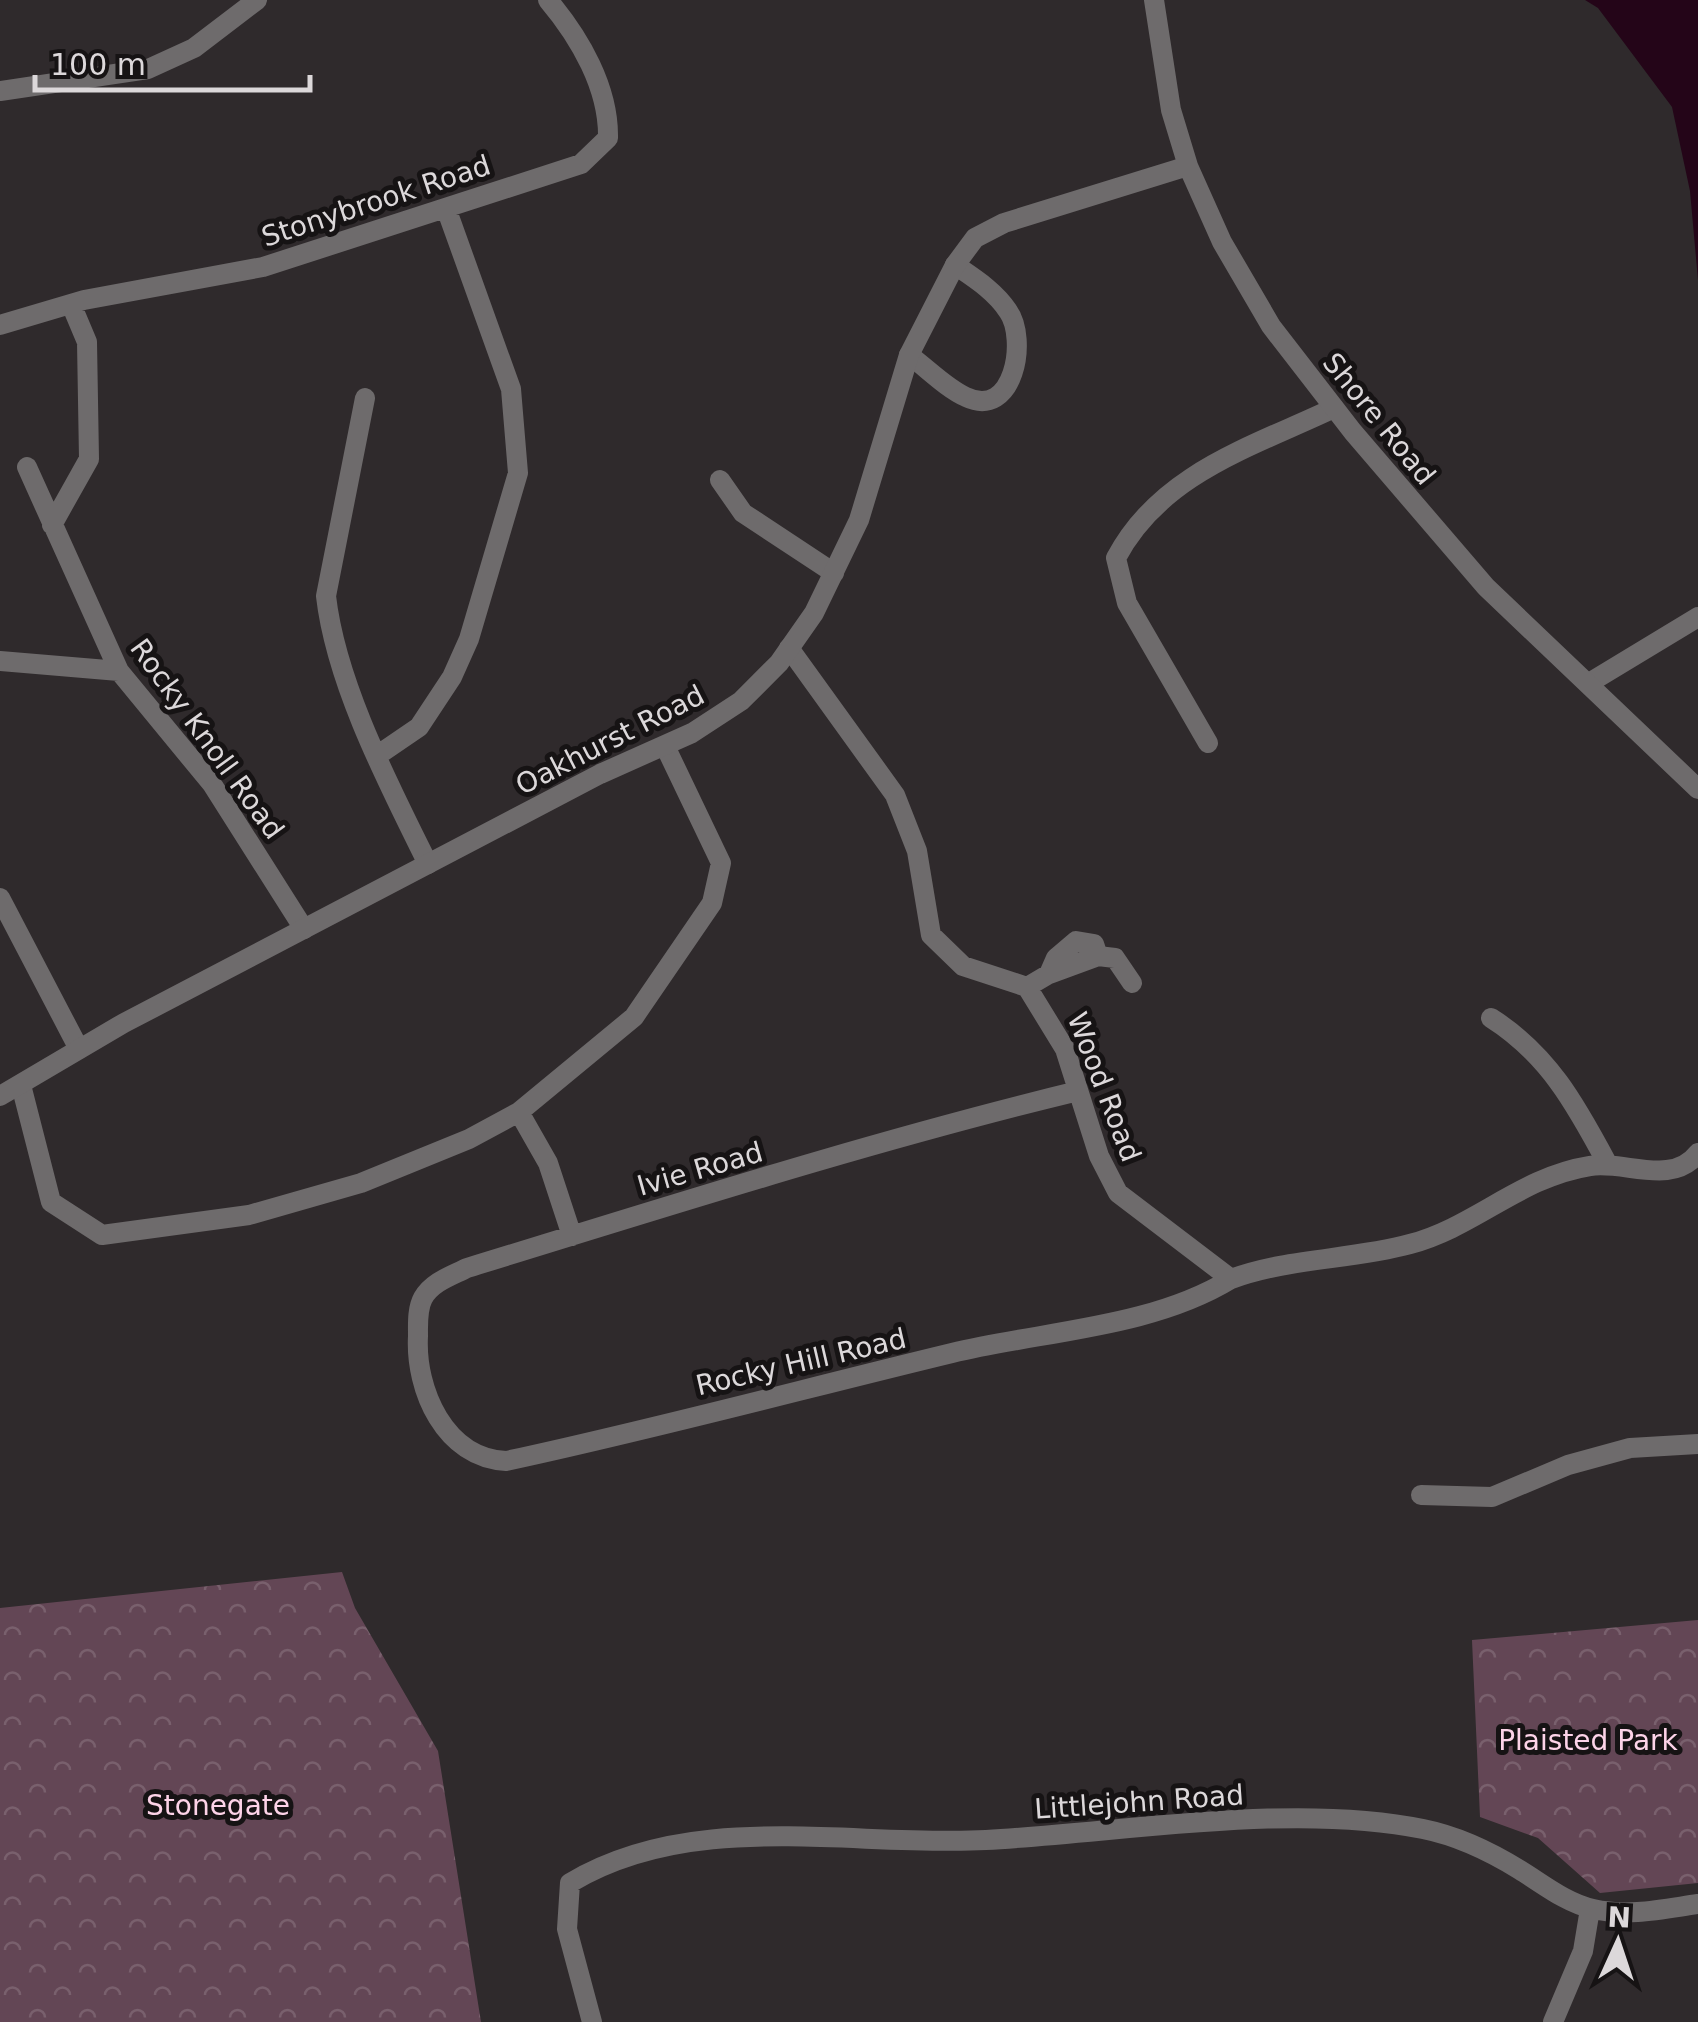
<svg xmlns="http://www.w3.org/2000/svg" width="1698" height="2022" font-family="'DejaVu Sans',sans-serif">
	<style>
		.park { fill: url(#park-crowns) }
		.water { fill: #240518 }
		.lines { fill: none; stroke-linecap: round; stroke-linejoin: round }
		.minor { stroke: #6e6b6c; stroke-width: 20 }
		.tertiary { stroke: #6e6b6c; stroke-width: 20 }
		.labels { text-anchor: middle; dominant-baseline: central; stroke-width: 10; stroke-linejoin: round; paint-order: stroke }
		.street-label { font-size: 28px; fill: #dcd8da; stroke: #161314 }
		.park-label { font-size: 28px; fill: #fdd3e8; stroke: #161314 }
	</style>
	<defs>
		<pattern id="park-crowns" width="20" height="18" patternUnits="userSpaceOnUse" patternTransform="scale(2.5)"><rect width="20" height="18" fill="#634655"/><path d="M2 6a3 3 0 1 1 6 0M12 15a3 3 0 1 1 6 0" fill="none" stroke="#79606d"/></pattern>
	</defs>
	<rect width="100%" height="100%" fill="#2f2a2c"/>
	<path class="park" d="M 342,1572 L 355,1608 L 438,1751 L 481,2022 L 0,2022 L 0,1608 Z
		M 1698,1620 L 1698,1883 L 1600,1893 L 1538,1838 L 1480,1817 L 1472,1640 Z"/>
	<path class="water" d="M 1585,0 L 1698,0 L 1698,280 L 1690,191 L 1672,107 L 1598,8 Z"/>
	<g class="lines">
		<path class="minor" d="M 0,91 L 148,69 L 194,48 L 257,0
			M 0,325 L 84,300 L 263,267 L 581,164 L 608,138 C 609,88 580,38 548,0
			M 909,355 C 927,368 946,388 966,397 C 1014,420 1028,339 1008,311 C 995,291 974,278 955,265
			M 365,398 L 326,596 C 336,684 389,785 428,864
			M 27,467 L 119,671 L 212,784 L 304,929
			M 720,480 L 743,513 L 834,573
			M 52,525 L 89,459 L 87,342 L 71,304
			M 789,648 L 895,795 L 917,851 L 931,935 L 963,966 L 1027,987 L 1065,1049 L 1099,1156 L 1118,1193 L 1231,1279 C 1288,1258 1351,1260 1410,1244 C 1475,1227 1520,1177 1590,1166 C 1624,1160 1672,1187 1698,1153
			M 0,661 L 119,671
			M 1589,683 L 1698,617
			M 1208,743 L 1127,603 L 1116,558 C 1161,473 1252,447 1334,408
			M 378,755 L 419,727 L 452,677 L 469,639 L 518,473 L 511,389 L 446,208
			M 0,898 L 79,1049
			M 1098,956 L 1115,958 L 1132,983
			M 1027,987 L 1049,974 L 1056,958 L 1076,941 L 1094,944 L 1098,956 L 1049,974
			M 1491,1018 C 1548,1054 1576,1105 1607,1163
			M 21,1085 L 51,1202 L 102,1235 L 249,1215 L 361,1183 L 469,1139 L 519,1112 L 634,1017 L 712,903 L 721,863 L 665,746
			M 1078,1091 C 872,1141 669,1206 467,1268 C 451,1276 432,1282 423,1298 C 417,1309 418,1324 418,1336 C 415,1390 445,1458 506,1461 C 655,1429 803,1389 952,1353 C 1043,1331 1151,1328 1231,1279
			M 519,1112 L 548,1163 L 572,1236
			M 1421,1495 L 1492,1497 L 1568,1465 L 1630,1448 L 1698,1444
			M 592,2022 L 567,1929 L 570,1883 C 693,1809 850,1847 986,1840 C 1120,1833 1292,1802 1423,1829 C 1458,1836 1491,1852 1520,1870 C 1543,1884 1566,1903 1593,1909 C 1629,1917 1663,1909 1698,1904
			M 1553,2022 L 1583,1951 L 1590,1909"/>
		<path class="tertiary" d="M 1154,0 L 1171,110 L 1188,166 L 1222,242 L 1271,326 L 1353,432 L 1486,587 L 1698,789
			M 0,1096 L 124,1023 L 600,774 L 692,733 L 741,701 L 779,663 L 814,613 L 859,520 L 909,355 L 955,265 L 975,238 L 1004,223 L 1188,166"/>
	</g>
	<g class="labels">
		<g class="street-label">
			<text transform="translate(376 201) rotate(-18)">Stonybrook Road</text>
			<text transform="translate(1379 419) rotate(51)">Shore Road</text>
			<text transform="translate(207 739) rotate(54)">Rocky Knoll Road</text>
			<text transform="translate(610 740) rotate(-27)">Oakhurst Road</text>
			<text transform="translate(1104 1087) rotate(69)">Wood Road</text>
			<text transform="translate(700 1169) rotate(-16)">Ivie Road</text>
			<text transform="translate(801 1362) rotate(-13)">Rocky Hill Road</text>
			<text transform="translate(1139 1802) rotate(-4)">Littlejohn Road</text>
		</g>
		<g class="park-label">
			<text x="1588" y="1740">Plaisted Park</text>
			<text x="218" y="1805">Stonegate</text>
		</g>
	</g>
	<g transform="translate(1618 1942) rotate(3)" stroke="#161314" stroke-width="8" paint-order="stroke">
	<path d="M0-8L18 38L0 25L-18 38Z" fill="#dcd8da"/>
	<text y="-15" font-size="28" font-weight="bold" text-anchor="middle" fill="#dcd8da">N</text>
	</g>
	<path d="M35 75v15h275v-15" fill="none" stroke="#dcd8da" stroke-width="5"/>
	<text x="50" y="75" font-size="30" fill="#dcd8da" stroke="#161314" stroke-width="8" paint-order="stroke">100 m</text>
</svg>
